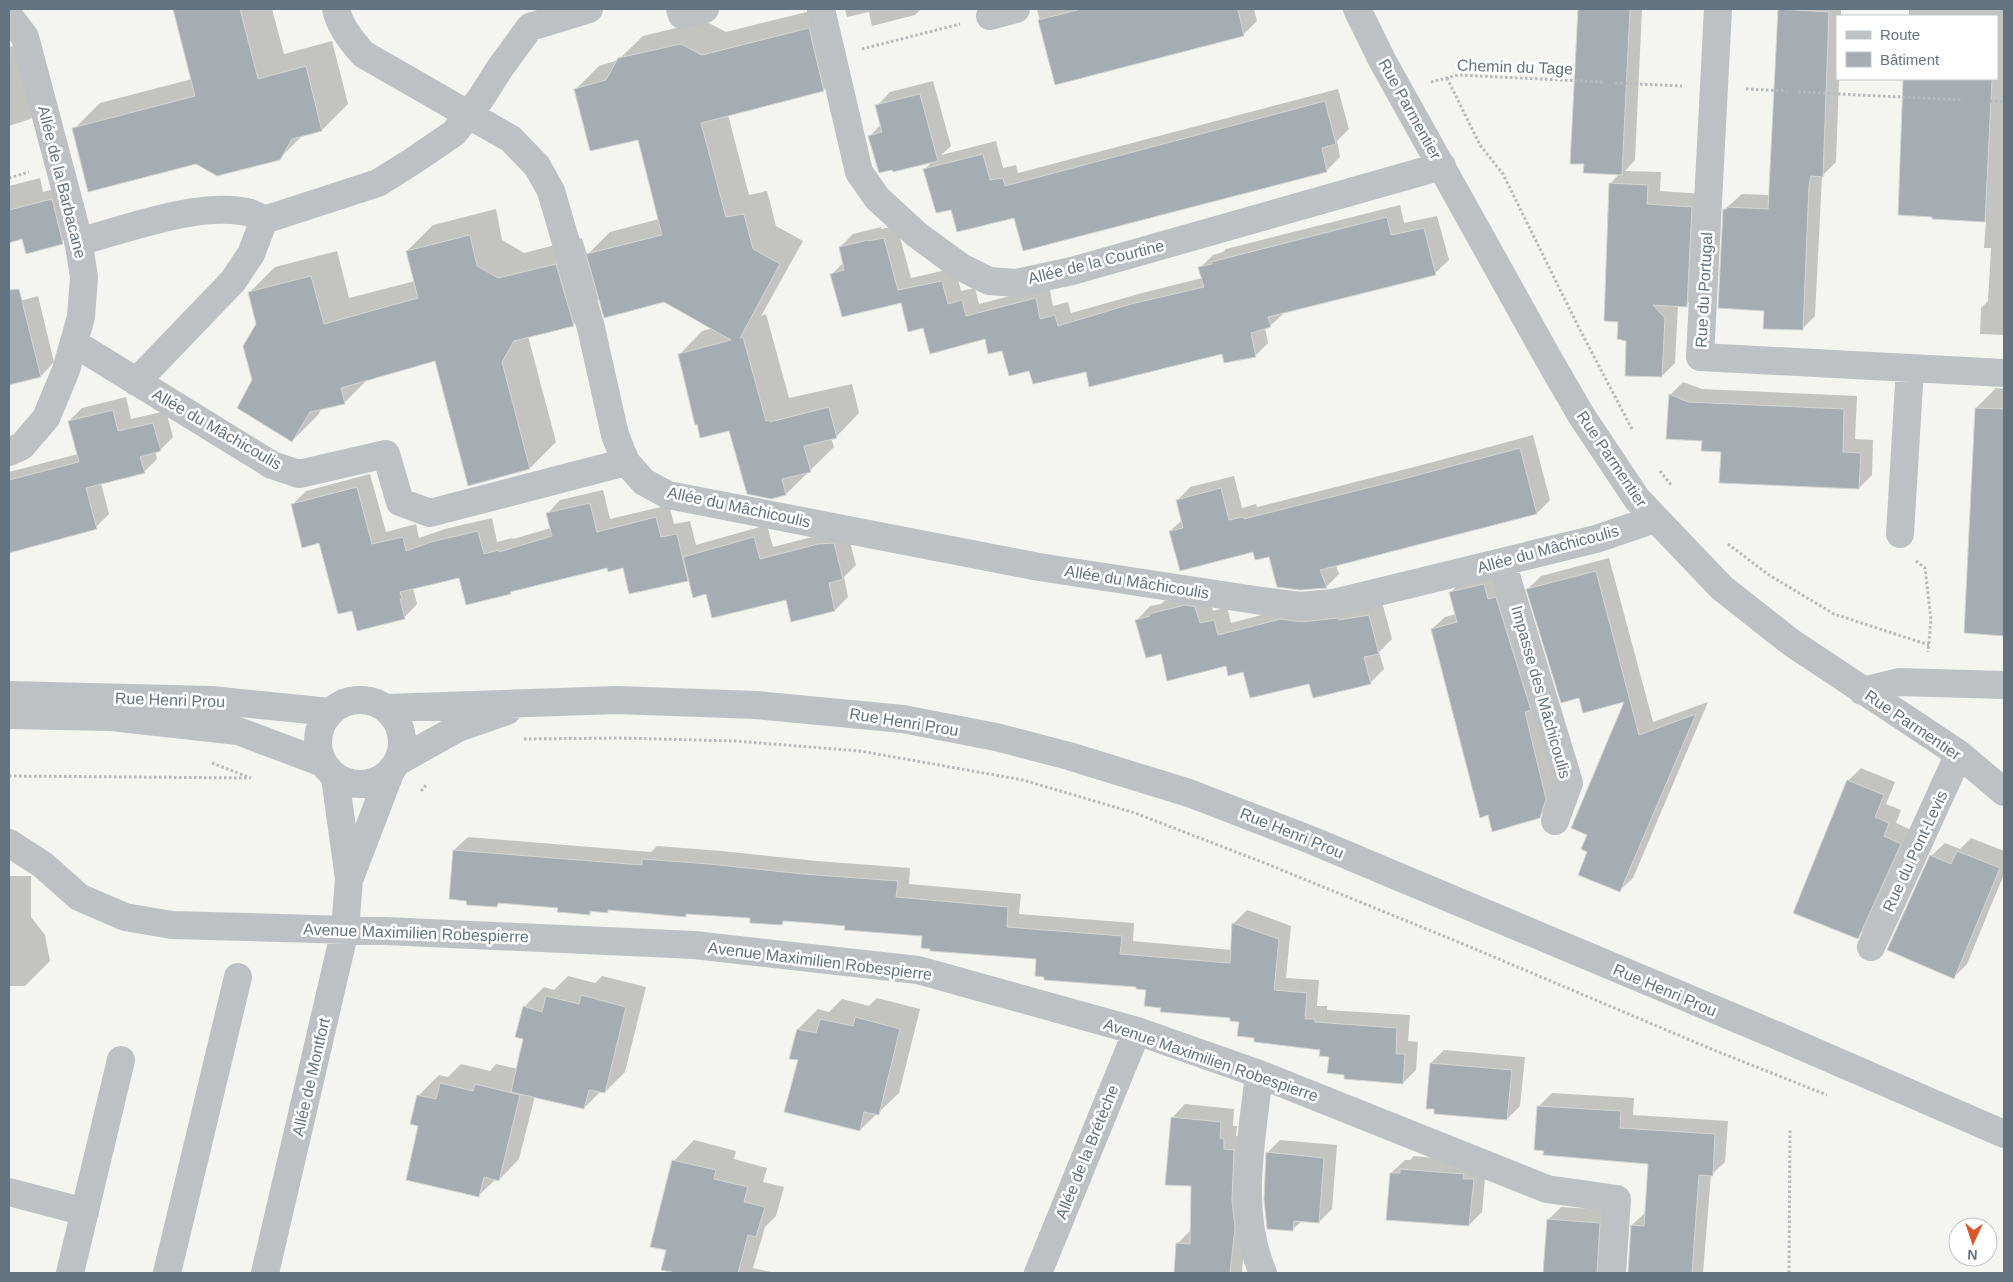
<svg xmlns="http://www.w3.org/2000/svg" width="2013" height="1282" font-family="Arial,sans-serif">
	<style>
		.shadow { fill: #0003 }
		.building { fill: #a6adb2; stroke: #d5d5d3 }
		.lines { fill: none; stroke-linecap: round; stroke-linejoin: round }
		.path { stroke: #b7babc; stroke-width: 3; stroke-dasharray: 2.5 2.5; stroke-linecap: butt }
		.minor { stroke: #bdc1c4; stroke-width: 28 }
		.labels { text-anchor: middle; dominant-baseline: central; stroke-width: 5; stroke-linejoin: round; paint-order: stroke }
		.street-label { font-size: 16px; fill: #647380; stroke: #fff }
	</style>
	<rect width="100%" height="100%" fill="#f4f4f0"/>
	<path class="shadow" d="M 174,9 L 272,9 L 284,54 L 332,41 L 348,104 L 322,130 L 304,134 L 279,159 L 197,163 L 74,129 L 100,103 L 192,79 Z
		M 819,9 L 847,66 L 823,90 L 728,115 L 749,195 L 767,191 L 776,226 L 803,241 L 761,316 L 766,314 L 789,398 L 852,384 L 859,413 L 836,437 L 831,438 L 834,447 L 786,494 L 730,429 L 679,355 L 702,331 L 713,328 L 664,301 L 600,298 L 573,325 L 528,336 L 556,442 L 530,468 L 436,360 L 368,379 L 344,403 L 322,408 L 318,415 L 292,441 L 254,380 L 258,324 L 249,293 L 275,267 L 337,251 L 349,298 L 415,281 L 407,251 L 433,225 L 496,209 L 502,240 L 524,253 L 582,238 L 587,255 L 610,232 L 659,219 L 638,138 L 576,89 L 599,66 L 618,60 L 643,36 L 705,21 L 726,32 Z
		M 845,9 L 921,9 L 915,15 L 872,26 L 869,12 L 847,17 Z
		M 1037,9 L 1254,9 L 1257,21 L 1243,35 L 1055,83 Z
		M 1579,9 L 1642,9 L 1635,160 L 1625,171 L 1661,172 L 1660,191 L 1705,194 L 1700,292 L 1686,305 L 1678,305 L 1675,363 L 1662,376 L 1627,339 L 1619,321 L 1610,184 L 1620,173 L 1585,163 L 1572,163 Z
		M 1779,9 L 1841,9 L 1841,16 L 1837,16 L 1837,79 L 1839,79 L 1836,162 L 1822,176 L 1815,316 L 1802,329 L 1766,309 L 1725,209 L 1742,194 L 1770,195 Z
		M 1909,9 L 2004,9 L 2004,335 L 1980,334 L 1981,308 L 1988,301 L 1991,248 L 1984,248 L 1986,221 L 1933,218 L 1900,153 L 1905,79 L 1997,79 L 1997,16 L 1909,16 Z
		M 27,43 L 44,106 L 30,119 L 9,126 L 9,47 Z
		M 933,81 L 951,146 L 941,155 L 996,141 L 1003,168 L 1016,165 L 1018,173 L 1338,89 L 1349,129 L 1337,141 L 1340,157 L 1327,170 L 1024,249 L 1015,216 L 952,208 L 924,170 L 934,160 L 870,136 L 881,124 L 877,106 L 890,92 Z
		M 40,178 L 43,192 L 65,186 L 76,229 L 62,242 L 23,237 L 9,241 L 9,186 Z
		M 1400,205 L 1404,223 L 1437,216 L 1449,260 L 1435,273 L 1284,313 L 1270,326 L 1265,328 L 1268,343 L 1255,356 L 1223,352 L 1086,371 L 1030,370 L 985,338 L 924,327 L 902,301 L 832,274 L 844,262 L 840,247 L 853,234 L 881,227 L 881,229 L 897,226 L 911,278 L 955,268 L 961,291 L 975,288 L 979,304 L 1049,286 L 1053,306 L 1068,302 L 1071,313 L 1146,292 L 1202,278 L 1200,268 L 1213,255 L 1223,252 L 1226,249 Z
		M 38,296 L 54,362 L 41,376 L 9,384 L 9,304 Z
		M 1683,382 L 1702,389 L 1857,396 L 1855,439 L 1873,440 L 1872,475 L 1859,488 L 1722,450 L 1703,439 L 1670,395 Z
		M 1996,388 L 2004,389 L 2004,634 L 1965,632 L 1976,408 Z
		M 126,397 L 131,419 L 166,411 L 173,437 L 160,450 L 155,451 L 157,459 L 144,472 L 101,483 L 109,514 L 96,527 L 9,551 L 9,472 L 78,454 L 69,421 L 82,408 Z
		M 1533,435 L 1550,500 L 1537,513 L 1336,565 L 1339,574 L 1326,587 L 1270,555 L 1170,531 L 1182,520 L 1177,501 L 1190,487 L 1234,476 L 1242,508 L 1256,504 L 1257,507 L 1418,466 Z
		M 370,474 L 386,532 L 416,524 L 419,538 L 445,529 L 492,518 L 497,542 L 512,538 L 513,539 L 551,528 L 547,514 L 560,500 L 603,490 L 610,519 L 669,505 L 674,524 L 690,521 L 696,545 L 767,525 L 773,547 L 843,529 L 847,530 L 856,565 L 844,577 L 848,597 L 835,610 L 792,620 L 787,599 L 707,593 L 689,578 L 630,593 L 624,567 L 608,567 L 513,590 L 510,593 L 460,577 L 413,588 L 417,604 L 404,618 L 353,609 L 320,542 L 293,504 L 306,491 Z
		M 1609,558 L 1653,722 L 1708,702 L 1633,878 L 1619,891 L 1589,851 L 1589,834 L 1627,700 L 1580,697 L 1528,589 L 1541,576 Z
		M 1497,572 L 1559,786 L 1552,804 L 1539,817 L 1432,629 L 1445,617 L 1456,614 L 1450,593 L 1463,580 Z
		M 1200,592 L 1208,594 L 1213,611 L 1227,607 L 1231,623 L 1296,606 L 1382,602 L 1392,639 L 1379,652 L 1384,669 L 1370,683 L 1310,682 L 1244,671 L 1227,664 L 1161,653 L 1137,620 L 1150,606 L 1161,604 L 1164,601 Z
		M 1861,768 L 1895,782 L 1886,804 L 1901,810 L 1896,823 L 1913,831 L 1870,925 L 1857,937 L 1848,781 Z
		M 468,837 L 651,852 L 657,846 L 722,851 L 817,861 L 910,868 L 909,884 L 1021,894 L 1019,914 L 1134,923 L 1133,941 L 1232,950 L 1234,923 L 1247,910 L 1291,926 L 1286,978 L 1319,980 L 1317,1006 L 1327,1006 L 1327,1010 L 1410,1015 L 1408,1041 L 1418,1042 L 1416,1070 L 1403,1083 L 1346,1074 L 1330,1056 L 1321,1049 L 1256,1037 L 1240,1020 L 1231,1017 L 1162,1006 L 1147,989 L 1137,986 L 1037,958 L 923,935 L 846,924 L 785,920 L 782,923 L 751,916 L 688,913 L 685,915 L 610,909 L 607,911 L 593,910 L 589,914 L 559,907 L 501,902 L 497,906 L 454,850 Z
		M 1971,838 L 2004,851 L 2004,874 L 1967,964 L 1954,977 L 1931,856 L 1945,843 L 1960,849 Z
		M 9,876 L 31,876 L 31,917 L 45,935 L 50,961 L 25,986 L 9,986 Z
		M 568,976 L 595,983 L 602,976 L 646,987 L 625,1072 L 605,1092 L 601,1091 L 584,1108 L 535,1096 L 519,1159 L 499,1180 L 496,1179 L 478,1196 L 419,1125 L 412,1123 L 419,1095 L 439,1075 L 448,1077 L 461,1064 L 490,1071 L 496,1064 L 518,1069 L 525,1038 L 524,1007 L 544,987 L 554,990 Z
		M 877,998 L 920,1009 L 899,1093 L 860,1130 L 799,1059 L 791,1058 L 798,1029 L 818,1009 L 829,1012 L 842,999 L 869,1006 Z
		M 1444,1050 L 1525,1057 L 1520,1106 L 1507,1119 L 1431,1063 Z
		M 1552,1093 L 1634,1098 L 1633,1115 L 1728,1121 L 1725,1162 L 1711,1175 L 1703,1273 L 1629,1273 L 1632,1225 L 1646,1212 L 1650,1163 L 1539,1106 Z
		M 1185,1104 L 1234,1109 L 1233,1126 L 1237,1126 L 1236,1136 L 1247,1137 L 1246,1214 L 1242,1273 L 1176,1273 L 1178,1243 L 1191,1230 L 1192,1185 L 1172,1118 Z
		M 694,1140 L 736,1151 L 734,1159 L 767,1168 L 763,1182 L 784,1187 L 776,1216 L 765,1227 L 753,1268 L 775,1273 L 681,1273 L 662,1269 L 667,1249 L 674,1161 Z
		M 1280,1140 L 1337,1145 L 1332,1209 L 1319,1222 L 1302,1221 L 1293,1229 L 1267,1153 Z
		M 1414,1156 L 1445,1159 L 1486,1167 L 1482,1212 L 1469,1225 L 1391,1173 L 1405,1160 L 1410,1160 Z
		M 1561,1207 L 1612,1210 L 1617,1273 L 1544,1273 L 1548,1220 Z"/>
	<path class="building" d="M 173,9 L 240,9 L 258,79 L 306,66 L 322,131 L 292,139 L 280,160 L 217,176 L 196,164 L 88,192 L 72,128 L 195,96 Z
		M 1081,9 L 1238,9 L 1244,36 L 1055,85 L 1038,20 Z
		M 1578,9 L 1630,9 L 1622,175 L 1583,173 L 1584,164 L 1570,164 Z
		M 1778,9 L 1829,12 L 1823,177 L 1811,176 L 1809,186 L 1803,330 L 1763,329 L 1764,311 L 1718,308 L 1723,209 L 1727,209 L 1727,207 L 1768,209 Z
		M 809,28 L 824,91 L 701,123 L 726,217 L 744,214 L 753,249 L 780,264 L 740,338 L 743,337 L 766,421 L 769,420 L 770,422 L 829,407 L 837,438 L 804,446 L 811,472 L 782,479 L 786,495 L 771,499 L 747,494 L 729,431 L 700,438 L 697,424 L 695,425 L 678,354 L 731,340 L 664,302 L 604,318 L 586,254 L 662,235 L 638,140 L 590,151 L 574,89 L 606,80 L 618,58 L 681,44 L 702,55 Z
		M 1903,79 L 1992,79 L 1985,222 L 1932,219 L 1932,217 L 1898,215 Z
		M 920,94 L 938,161 L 893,172 L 892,170 L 879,173 L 868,136 L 882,132 L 875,105 Z
		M 1325,101 L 1336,144 L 1322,148 L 1327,172 L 1023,251 L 1014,218 L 957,232 L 951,210 L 936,213 L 923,169 L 983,154 L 990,180 L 1003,178 L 1005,186 Z
		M 1609,183 L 1648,185 L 1647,204 L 1692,207 L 1687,307 L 1653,305 L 1665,318 L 1662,377 L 1625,376 L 1626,341 L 1617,339 L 1618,322 L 1604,321 Z
		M 52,199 L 63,244 L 26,254 L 22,239 L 9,243 L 9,210 Z
		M 1387,217 L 1391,235 L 1424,228 L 1436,275 L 1268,317 L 1271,327 L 1251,333 L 1256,357 L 1224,363 L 1222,354 L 1089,387 L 1086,372 L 1033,384 L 1029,371 L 1009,376 L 1002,351 L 988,354 L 985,339 L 930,354 L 923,328 L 908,332 L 901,303 L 842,317 L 830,274 L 844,270 L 839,247 L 868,240 L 868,241 L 884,238 L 898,290 L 942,281 L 948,304 L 962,300 L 966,316 L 1036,298 L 1040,319 L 1055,315 L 1058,326 L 1131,304 L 1204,287 L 1198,267 L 1212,264 L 1211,262 Z
		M 470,235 L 477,266 L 498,278 L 556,264 L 574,326 L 514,341 L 502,362 L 530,469 L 468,486 L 435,361 L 341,388 L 345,404 L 310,412 L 292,442 L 237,408 L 252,380 L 243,346 L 256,324 L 248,292 L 311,276 L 324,324 L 418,298 L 406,251 Z
		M 19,289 L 41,377 L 9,385 L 9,290 Z
		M 1669,394 L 1688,402 L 1844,409 L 1843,452 L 1861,453 L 1859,489 L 1719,483 L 1721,452 L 1701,451 L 1702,441 L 1666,439 Z
		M 1975,408 L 2004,409 L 2004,636 L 1964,633 Z
		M 113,410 L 118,431 L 153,423 L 161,451 L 140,457 L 145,473 L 86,488 L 97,529 L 9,553 L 9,480 L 79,462 L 68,421 Z
		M 1520,448 L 1537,514 L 1320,570 L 1327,588 L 1300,590 L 1277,587 L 1269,557 L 1255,560 L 1253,552 L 1180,571 L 1169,531 L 1183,528 L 1176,500 L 1221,488 L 1229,520 L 1243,517 L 1244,519 L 1403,479 Z
		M 357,487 L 372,544 L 403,537 L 406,551 L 431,542 L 478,531 L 484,554 L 499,550 L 499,552 L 552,536 L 546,513 L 590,503 L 597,532 L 656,517 L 661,537 L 677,534 L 688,581 L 629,594 L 623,568 L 608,572 L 607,568 L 510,592 L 511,594 L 466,605 L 459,578 L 400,592 L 402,598 L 400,599 L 405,619 L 357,631 L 352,611 L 338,614 L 319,543 L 302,548 L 291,504 Z
		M 754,537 L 760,559 L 818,544 L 834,543 L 843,579 L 829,583 L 835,611 L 791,622 L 786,600 L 712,618 L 706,594 L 693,598 L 683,557 Z
		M 1596,571 L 1639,735 L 1696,714 L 1620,892 L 1578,875 L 1587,852 L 1581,849 L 1587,835 L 1571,828 L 1624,702 L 1583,713 L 1579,698 L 1561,703 L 1526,589 Z
		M 1484,584 L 1488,599 L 1496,597 L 1531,710 L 1525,712 L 1546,799 L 1540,818 L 1492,832 L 1488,815 L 1480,818 L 1431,629 L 1457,622 L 1449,592 Z
		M 1185,605 L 1195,607 L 1200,623 L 1214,620 L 1218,635 L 1281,619 L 1301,622 L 1338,618 L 1339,620 L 1369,615 L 1379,654 L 1364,657 L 1371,684 L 1313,698 L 1309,684 L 1250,698 L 1243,672 L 1228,676 L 1226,666 L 1167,681 L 1161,654 L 1146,658 L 1135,620 L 1150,616 L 1149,614 Z
		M 1847,780 L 1884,795 L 1875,817 L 1889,823 L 1884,836 L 1901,844 L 1858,939 L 1793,913 Z
		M 453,850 L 642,865 L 642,859 L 709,864 L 803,874 L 898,881 L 896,897 L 1008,907 L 1007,927 L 1122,936 L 1120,954 L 1230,963 L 1232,923 L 1279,939 L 1274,990 L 1307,993 L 1305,1019 L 1315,1019 L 1315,1022 L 1397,1028 L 1396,1054 L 1405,1054 L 1403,1084 L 1344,1079 L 1344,1075 L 1327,1073 L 1329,1057 L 1319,1056 L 1320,1050 L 1254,1042 L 1254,1038 L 1237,1036 L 1239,1022 L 1230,1021 L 1230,1018 L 1160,1012 L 1161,1008 L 1144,1006 L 1146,990 L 1136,989 L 1136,987 L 1044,980 L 1044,977 L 1035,976 L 1036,959 L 930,951 L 930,949 L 921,948 L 922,936 L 844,930 L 845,926 L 812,923 L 783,921 L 782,925 L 750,923 L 750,918 L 686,914 L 686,917 L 608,910 L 608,913 L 590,911 L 590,915 L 557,912 L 558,908 L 498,903 L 497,907 L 467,905 L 466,901 L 449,899 Z
		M 1957,851 L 2000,868 L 1954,979 L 1887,950 L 1930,855 L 1951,864 Z
		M 581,995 L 626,1007 L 605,1093 L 589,1090 L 584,1109 L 511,1092 L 523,1039 L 515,1037 L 523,1006 L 542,1012 L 546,996 L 579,1004 Z
		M 855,1017 L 900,1029 L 879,1115 L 864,1112 L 860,1131 L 784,1112 L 798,1060 L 789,1059 L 797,1029 L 816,1033 L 820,1019 L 853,1026 Z
		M 1430,1063 L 1512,1070 L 1507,1120 L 1434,1114 L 1434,1109 L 1426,1109 Z
		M 440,1083 L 473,1091 L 475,1084 L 520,1095 L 499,1181 L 484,1177 L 479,1197 L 406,1180 L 418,1126 L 410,1124 L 417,1095 L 436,1099 Z
		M 1537,1106 L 1621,1111 L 1620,1128 L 1715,1134 L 1713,1176 L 1699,1175 L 1692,1273 L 1628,1273 L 1631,1225 L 1644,1226 L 1648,1164 L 1543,1155 L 1544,1151 L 1534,1150 Z
		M 1171,1117 L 1221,1122 L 1220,1138 L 1224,1139 L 1224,1149 L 1234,1150 L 1232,1200 L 1235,1228 L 1230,1273 L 1174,1273 L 1176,1243 L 1190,1244 L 1191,1186 L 1165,1185 Z
		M 1266,1152 L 1324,1158 L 1319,1223 L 1294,1221 L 1293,1231 L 1267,1229 L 1264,1199 Z
		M 672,1160 L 716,1170 L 714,1179 L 748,1187 L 744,1202 L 765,1207 L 756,1237 L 748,1235 L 738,1273 L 676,1273 L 661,1270 L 666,1250 L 650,1247 Z
		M 1400,1169 L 1464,1174 L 1463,1179 L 1474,1179 L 1469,1226 L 1386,1220 L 1390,1173 L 1400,1173 Z
		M 1547,1219 L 1600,1223 L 1597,1273 L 1543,1273 Z"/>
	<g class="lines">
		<path class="path" d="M 862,49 L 960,24
			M 1447,78 L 1480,145 L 1503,174 L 1578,326 L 1633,431
			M 1431,82 L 1458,75 L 1603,82
			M 1615,83 L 1682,86
			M 1746,89 L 1787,91
			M 1798,92 L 1962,100
			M 1990,101 L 2004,102
			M 9,178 L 29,172
			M 1660,471 L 1672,486
			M 1728,544 L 1769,575 L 1834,614 L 1929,645
			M 1916,561 L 1925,568 L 1931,620 L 1928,652
			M 524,739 L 621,738 L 735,741 L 860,751 L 1023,780 L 1135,813 L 1262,862 L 1468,946 L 1716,1051 L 1827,1095
			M 212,763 L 251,778
			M 9,776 L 248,778
			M 421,791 L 427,784
			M 1789,1273 L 1790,1128"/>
		<path class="minor" d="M 336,9 C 340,27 351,40 363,54 L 511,139 L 537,166 L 551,191 L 591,328 L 615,435 L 626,462
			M 680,9 L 682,15 L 705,9
			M 821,9 L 859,172 L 877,198 L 916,234 L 961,267 L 989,281 L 1016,283 L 1072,271 L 1442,166
			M 1357,9 L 1382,60 L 1548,358 L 1581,415 L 1637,499 L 1722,588 L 1792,643 L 1959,754 L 2004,792
			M 1718,9 L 1700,357 L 2004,373
			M 9,16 L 25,37 L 77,233 L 84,277 L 81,317 L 66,370 L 46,418 L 22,446 L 9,452
			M 990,16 L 1016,9
			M 78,242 C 127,229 197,202 247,212 C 253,213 259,217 264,220
			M 74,343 L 272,465 L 299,474 L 386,454 L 400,502 L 430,513 L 626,462 L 644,482 L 668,495 L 1039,567 L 1255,600 L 1300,606 L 1333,603 L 1596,539 L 1655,519
			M 136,382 L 233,281 L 251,254 L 264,220 L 378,183 L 413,161 L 454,133 L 481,98 L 500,68 L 530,27 L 589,9
			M 1900,534 L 1910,368
			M 1502,562 L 1569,783 L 1555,821
			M 1862,691 L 1899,682 L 2004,685
			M 9,695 L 211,700 L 330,712
			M318 742a42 42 0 1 1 84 0a42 42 0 1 1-84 0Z
			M 386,708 L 617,700 L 756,705 L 903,719 L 996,737 L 1069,756 L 1189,793 L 1311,840 L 1778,1036 L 2004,1134
			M 9,715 L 111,717 L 238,731 L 323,763
			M 399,761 L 458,728 L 507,711
			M 9,843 L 43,865 L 79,897 L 125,917 L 172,925 L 385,931 L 694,945 L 918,970 L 1137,1031 L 1259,1074 L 1547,1189 L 1617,1199 L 1612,1273
			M 351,875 L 390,773
			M 1871,947 L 1959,754
			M 1259,1074 C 1252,1139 1236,1211 1263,1273
			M 9,1192 L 85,1212
			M 70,1273 L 121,1060
			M 167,1273 L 238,977
			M 265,1273 L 345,930 L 349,879 L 335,777
			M 1038,1273 L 1137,1031"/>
	</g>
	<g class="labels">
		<g class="street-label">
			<text transform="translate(1515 67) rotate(2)">Chemin du Tage</text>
			<text transform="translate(1410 109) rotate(61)">Rue Parmentier</text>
			<text transform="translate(62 182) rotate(76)">Allée de la Barbacane</text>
			<text transform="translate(1096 262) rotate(-14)">Allée de la Courtine</text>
			<text transform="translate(1704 290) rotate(-87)">Rue du Portugal</text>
			<text transform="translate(217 429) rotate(30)">Allée du Mâchicoulis</text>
			<text transform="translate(1612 459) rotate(56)">Rue Parmentier</text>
			<text transform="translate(739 507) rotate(12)">Allée du Mâchicoulis</text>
			<text transform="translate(1548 549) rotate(-15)">Allée du Mâchicoulis</text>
			<text transform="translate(1137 582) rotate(9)">Allée du Mâchicoulis</text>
			<text transform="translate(1541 692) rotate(74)">Impasse des Mâchicoulis</text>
			<text transform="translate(170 700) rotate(2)">Rue Henri Prou</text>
			<text transform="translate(904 722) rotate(9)">Rue Henri Prou</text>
			<text transform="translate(1913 725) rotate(34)">Rue Parmentier</text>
			<text transform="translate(1292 833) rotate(22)">Rue Henri Prou</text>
			<text transform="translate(1915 851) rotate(-65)">Rue du Pont-Levis</text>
			<text transform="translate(416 933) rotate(2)">Avenue Maximilien Robespierre</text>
			<text transform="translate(820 961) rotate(7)">Avenue Maximilien Robespierre</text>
			<text transform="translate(1665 990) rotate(23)">Rue Henri Prou</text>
			<text transform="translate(1211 1060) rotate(19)">Avenue Maximilien Robespierre</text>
			<text transform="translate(311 1077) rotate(-77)">Allée de Montfort</text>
			<text transform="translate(1087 1152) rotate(-68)">Allée de la Brétèche</text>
		</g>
	</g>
	<rect width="2013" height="1282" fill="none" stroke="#647380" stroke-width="20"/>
	<rect x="1836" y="15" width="162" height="65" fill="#ffffff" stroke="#c1c7cc"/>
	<rect x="1846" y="31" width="25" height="8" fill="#bdc1c4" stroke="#c1c7cc"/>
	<text x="1880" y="40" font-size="15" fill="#647380">Route</text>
	<rect x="1846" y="52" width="25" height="15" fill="#a6adb2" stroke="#c1c7cc"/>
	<text x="1880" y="65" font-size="15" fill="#647380">Bâtiment</text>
	<g transform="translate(1973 1242) rotate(183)"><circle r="24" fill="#ffffff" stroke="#c1c7cc"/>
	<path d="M0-4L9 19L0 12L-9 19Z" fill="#db5729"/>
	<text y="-8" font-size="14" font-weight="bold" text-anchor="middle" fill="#647380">N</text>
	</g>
</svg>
